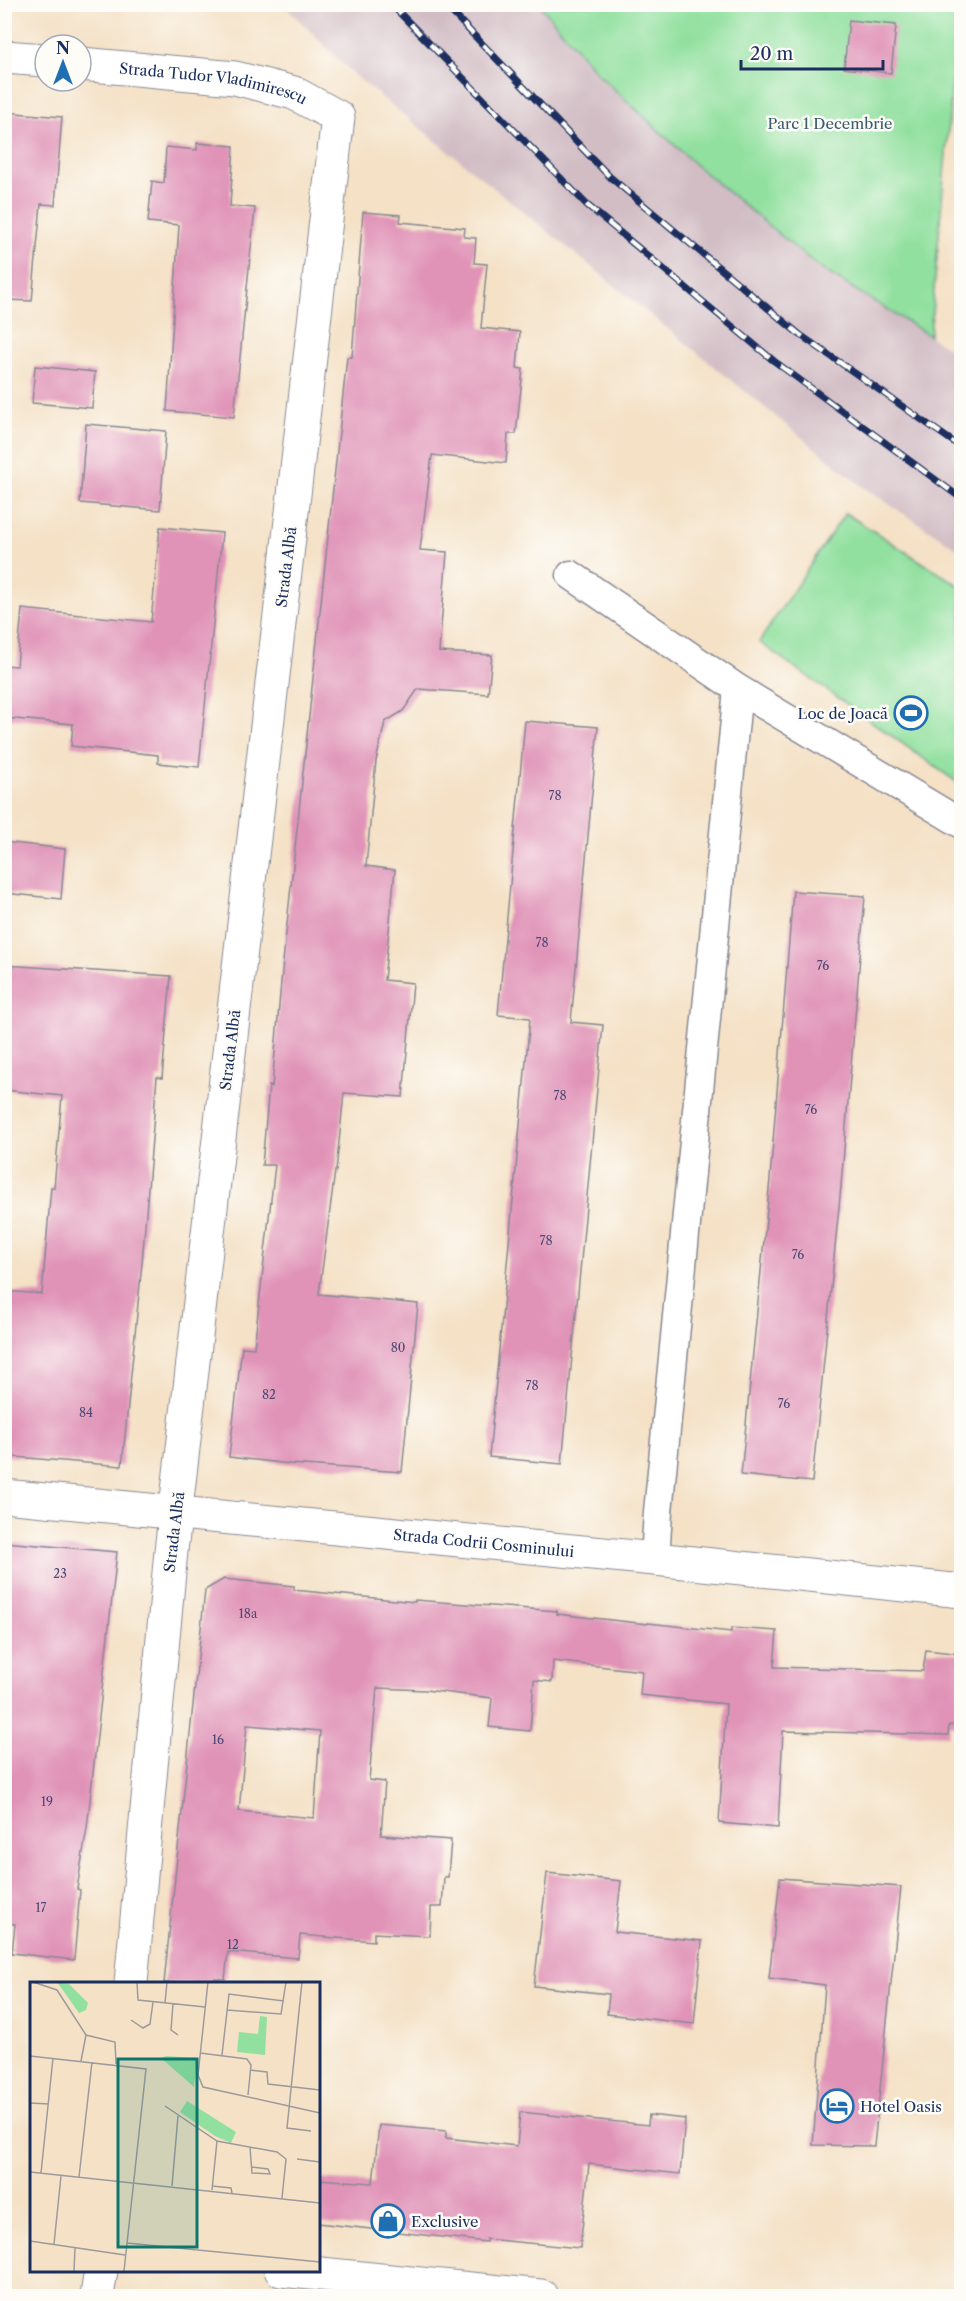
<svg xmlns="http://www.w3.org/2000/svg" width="966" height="2301" font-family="'Libre Caslon Text',serif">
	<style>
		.industrial { fill: #d2bdc5 }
		.green { fill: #91e09f; stroke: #56887e; stroke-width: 1.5 }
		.building { fill: #e093b7; fill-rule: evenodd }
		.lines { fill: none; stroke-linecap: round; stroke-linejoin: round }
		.service-casing { stroke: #888892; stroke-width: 31 }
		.minor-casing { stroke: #888892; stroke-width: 35 }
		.service { stroke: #fff; stroke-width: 28 }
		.minor { stroke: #fff; stroke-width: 33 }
		.rail-casing { stroke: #1b2f5e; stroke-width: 7 }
		.rail { stroke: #fdfcf7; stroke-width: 4.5; stroke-dasharray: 14; stroke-linecap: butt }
		.labels { text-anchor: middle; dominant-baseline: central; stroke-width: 5; stroke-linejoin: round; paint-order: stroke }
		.number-label { font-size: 12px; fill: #4c4874 }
		.street-label { font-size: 15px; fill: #1b2f5e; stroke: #fdfcf7 }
		.park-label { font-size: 15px; fill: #385b6e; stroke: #fdfcf7 }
		.poi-label { font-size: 15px; fill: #1b2f5e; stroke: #fdfcf7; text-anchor: start }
		.inset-road { fill: none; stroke: #9d9a9c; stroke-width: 1.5 }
		.view { fill: #0f766e; fill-opacity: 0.15; stroke: #0f766e; stroke-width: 3 }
		.inset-edge { fill: none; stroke: #1b2f5e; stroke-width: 3 }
	</style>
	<rect width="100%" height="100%" fill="#fdfcf7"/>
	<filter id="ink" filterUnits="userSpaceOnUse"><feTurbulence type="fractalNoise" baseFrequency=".0167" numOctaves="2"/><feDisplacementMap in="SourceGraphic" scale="12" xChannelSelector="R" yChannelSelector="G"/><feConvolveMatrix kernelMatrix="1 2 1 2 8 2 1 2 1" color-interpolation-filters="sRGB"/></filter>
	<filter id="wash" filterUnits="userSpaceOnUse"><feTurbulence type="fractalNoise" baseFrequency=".008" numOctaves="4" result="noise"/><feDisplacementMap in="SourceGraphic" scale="24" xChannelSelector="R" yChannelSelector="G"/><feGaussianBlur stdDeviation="1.35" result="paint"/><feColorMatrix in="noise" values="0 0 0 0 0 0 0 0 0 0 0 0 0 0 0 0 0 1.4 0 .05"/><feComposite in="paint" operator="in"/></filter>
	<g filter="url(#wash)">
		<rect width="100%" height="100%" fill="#f4e1c6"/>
		<path class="industrial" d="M 284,5 L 540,5 L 598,74 L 699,168 L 820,268 L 961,356 L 961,551 L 863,487 L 352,73 Z"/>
		<path class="green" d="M 540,5 L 959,5 L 930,336 L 820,268 L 699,168 L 598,74 Z
			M 845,513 L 961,587 L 961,785 L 759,642 Z"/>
		<g id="blocks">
			<path class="building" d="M 849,20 L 896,25 L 891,73 L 844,68 Z
				M 4,112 L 62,117 L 55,205 L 41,204 L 32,301 L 4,300 Z
				M 197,143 L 234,146 L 230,206 L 255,208 L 234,417 L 167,411 L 179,225 L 148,222 L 152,181 L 164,183 L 166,147 L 197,150 Z
				M 363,212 L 401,215 L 400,222 L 465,228 L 464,237 L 476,238 L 474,263 L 487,264 L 481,328 L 520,332 L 517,368 L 523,369 L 516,434 L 508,434 L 506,463 L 432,455 L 420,550 L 447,552 L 439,652 L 492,655 L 488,694 L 418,689 L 403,711 L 385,722 L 376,761 L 366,866 L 395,870 L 384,980 L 413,983 L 403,1097 L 344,1093 L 336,1171 L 335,1171 L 319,1294 L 418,1304 L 402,1472 L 290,1464 L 229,1457 L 242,1347 L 254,1348 L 275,1165 L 262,1165 L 269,1086 L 272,1087 L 282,971 L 347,357 L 352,357 Z
				M 35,366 L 95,372 L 92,408 L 32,403 Z
				M 86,424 L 166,431 L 160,510 L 80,503 Z
				M 160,527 L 222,533 L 199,767 L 158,763 L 158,755 L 71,746 L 73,724 L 4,718 L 4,665 L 17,666 L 22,609 L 151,622 Z
				M 525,721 L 598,727 L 571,1022 L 603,1025 L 562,1464 L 489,1457 L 530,1018 L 498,1015 Z
				M 4,842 L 65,849 L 61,899 L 4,893 Z
				M 793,891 L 865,896 L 841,1186 L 812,1482 L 741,1475 L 770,1179 Z
				M 4,965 L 171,976 L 162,1078 L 157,1077 L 142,1263 L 122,1466 L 4,1456 L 4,1291 L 42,1294 L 51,1187 L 54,1188 L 62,1096 L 4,1090 Z
				M 4,1542 L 117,1552 L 87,1828 L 77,1889 L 80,1890 L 74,1960 L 12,1953 L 15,1924 L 4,1923 Z
				M 224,1579 L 294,1586 L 294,1590 L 415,1602 L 415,1600 L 557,1611 L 557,1614 L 647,1624 L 648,1623 L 731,1632 L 731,1628 L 777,1631 L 774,1667 L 923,1671 L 926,1650 L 962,1654 L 962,1726 L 949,1725 L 948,1735 L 783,1731 L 778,1828 L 719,1823 L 726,1704 L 640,1695 L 642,1671 L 553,1661 L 552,1682 L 534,1680 L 530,1731 L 489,1727 L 492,1698 L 425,1690 L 377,1688 L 369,1780 L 385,1782 L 381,1835 L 451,1840 L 448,1877 L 444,1877 L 442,1907 L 431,1907 L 430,1936 L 374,1933 L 374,1941 L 300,1935 L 298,1958 L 228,1952 L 225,1979 L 215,1978 L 215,1983 L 164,1983 L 205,1590 ZM 247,1725 L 320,1731 L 314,1818 L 239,1811 Z
				M 547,1873 L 621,1881 L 615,1932 L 702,1941 L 694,2024 L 607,2014 L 609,1994 L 534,1986 Z
				M 780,1878 L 901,1887 L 874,2146 L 813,2145 L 825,1985 L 769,1978 Z
				M 520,2112 L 648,2125 L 649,2115 L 685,2119 L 680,2174 L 589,2164 L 580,2248 L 486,2239 L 486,2242 L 318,2223 L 318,2179 L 373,2183 L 379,2125 L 446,2131 L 446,2138 L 517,2146 Z"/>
		</g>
	</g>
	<g filter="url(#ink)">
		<use href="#blocks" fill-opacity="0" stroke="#888892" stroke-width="1.5"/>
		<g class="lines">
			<defs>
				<path id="service" d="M 571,575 L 738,689 L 962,824
					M 655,1559 L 658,1512 L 738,689"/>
				<g id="minor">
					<path d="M 4,57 L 45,60"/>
					<path id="s1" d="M 81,64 L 235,78 L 294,93 L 338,117 L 171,1551 L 131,1983"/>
					<path id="s2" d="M 4,1496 L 655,1559 L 962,1591"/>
					<path d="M 281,2270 L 541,2296"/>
					<path d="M 97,2296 L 101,2270"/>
				</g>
			</defs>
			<use href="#service" class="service-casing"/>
			<use href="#minor" class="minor-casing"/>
			<use href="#service" class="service"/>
			<use href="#minor" class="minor"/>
			<defs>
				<path id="rail" d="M 391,4 L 587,205 L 774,361 L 962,499
					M 444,4 L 610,177 L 799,334 L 962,448"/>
			</defs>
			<use href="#rail" class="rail-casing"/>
			<use href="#rail" class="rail"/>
		</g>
	</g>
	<defs>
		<symbol id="stadium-ring" viewBox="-11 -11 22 22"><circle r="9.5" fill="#fdfcf7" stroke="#1f6fb2" stroke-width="1.5"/><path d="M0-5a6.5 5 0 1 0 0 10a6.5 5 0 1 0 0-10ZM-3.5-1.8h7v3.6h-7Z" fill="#1f6fb2"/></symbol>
		<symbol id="hotel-ring" viewBox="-11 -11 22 22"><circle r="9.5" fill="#fdfcf7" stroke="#1f6fb2" stroke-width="1.5"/><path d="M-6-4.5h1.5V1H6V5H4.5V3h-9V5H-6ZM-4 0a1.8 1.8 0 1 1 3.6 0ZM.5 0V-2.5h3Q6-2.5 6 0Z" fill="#1f6fb2"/></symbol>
		<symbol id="shop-ring" viewBox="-11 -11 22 22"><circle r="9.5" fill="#fdfcf7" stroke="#1f6fb2" stroke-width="1.5"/><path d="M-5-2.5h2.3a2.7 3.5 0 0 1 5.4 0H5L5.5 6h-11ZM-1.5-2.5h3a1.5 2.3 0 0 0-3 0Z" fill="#1f6fb2"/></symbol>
	</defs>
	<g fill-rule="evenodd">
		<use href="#stadium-ring" x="892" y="694" width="38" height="38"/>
		<use href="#hotel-ring" x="818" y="2087" width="38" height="38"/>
		<use href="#shop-ring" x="369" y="2202" width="38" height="38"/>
	</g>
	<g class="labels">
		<g class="number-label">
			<text x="555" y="795">78</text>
			<text x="542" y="942">78</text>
			<text x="823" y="965">76</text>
			<text x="560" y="1095">78</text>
			<text x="811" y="1109">76</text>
			<text x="546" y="1240">78</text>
			<text x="798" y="1254">76</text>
			<text x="398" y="1347">80</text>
			<text x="532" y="1385">78</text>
			<text x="269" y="1394">82</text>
			<text x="784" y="1403">76</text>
			<text x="86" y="1412">84</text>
			<text x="60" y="1573">23</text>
			<text x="248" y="1613">18a</text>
			<text x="218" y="1739">16</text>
			<text x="47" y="1801">19</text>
			<text x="41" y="1907">17</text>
			<text x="233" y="1944">12</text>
		</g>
		<g class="street-label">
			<text stroke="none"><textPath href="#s1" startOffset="134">Strada Tudor Vladimirescu</textPath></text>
			<text transform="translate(286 567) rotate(-83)">Strada Albă</text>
			<text transform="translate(230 1050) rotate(-83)">Strada Albă</text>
			<text transform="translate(174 1532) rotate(-83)">Strada Albă</text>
			<text stroke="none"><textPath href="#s2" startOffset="482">Strada Codrii Cosminului</textPath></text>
		</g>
		<g class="park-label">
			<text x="830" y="123">Parc 1 Decembrie</text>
		</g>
		<g class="poi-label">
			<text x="888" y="713" text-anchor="end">Loc de Joacă</text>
			<text x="860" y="2106">Hotel Oasis</text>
			<text x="411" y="2221">Exclusive</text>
		</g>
	</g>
	<g transform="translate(30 1982)">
		<rect width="290" height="290" fill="#f4e1c6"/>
		<path d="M 27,0 L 39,2 L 58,21 L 56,28 L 49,31 ZM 230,34 L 237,35 L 235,73 L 207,70 L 209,50 L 228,52 ZM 136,74 L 167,76 L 164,105 L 131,76 ZM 157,119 L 206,150 L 201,161 L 185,154 L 150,130 Z" fill="#91e09f"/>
		<path class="inset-road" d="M 3,0 L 27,8 L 56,53 L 85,60 L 86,82M 107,0 L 108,18 L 175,25M 178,0 L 168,93 L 173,105 L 290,131M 272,0 L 257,146 L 281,149M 135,21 L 137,0M 143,22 L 141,48 L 148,53M 197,28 L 251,32 L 256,0M 101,38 L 113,46 L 120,42 L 123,20M 170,71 L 217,77 L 221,83 L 218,113M 192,73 L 199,12 L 254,19M 0,74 L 116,87 L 94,289M 51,79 L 56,53M 220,88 L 237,90 L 238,102 L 290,108M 0,121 L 19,122M 135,124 L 187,159 L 247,170 L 256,177 L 252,216M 220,166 L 222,191 L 240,192 L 238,187 L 222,185M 267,177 L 290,180M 0,190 L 290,221M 11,191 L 23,76M 49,195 L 62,80M 142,204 L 148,134M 182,204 L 201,206 L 202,211M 182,208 L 187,159M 0,259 L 95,273M 97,261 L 290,280M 24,262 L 31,194M 44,289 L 45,265"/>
		<path class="view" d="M 88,77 L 167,77 L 167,265 L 88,265 Z"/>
		<rect width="290" height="290" class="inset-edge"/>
	</g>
	<rect width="966" height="2301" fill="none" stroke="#fdfcf7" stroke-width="24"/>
	<g transform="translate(63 63)"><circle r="28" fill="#fdfcf7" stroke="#a3aaba" stroke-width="1.5"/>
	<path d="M0-4.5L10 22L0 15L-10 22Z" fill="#1f6fb2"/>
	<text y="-9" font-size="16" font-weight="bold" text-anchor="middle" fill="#1b2f5e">N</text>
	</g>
	<path d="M741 60v9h142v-9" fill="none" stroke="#1b2f5e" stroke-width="3"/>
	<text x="750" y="60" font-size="18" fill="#1b2f5e" stroke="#fdfcf7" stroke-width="4.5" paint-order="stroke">20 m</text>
</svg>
